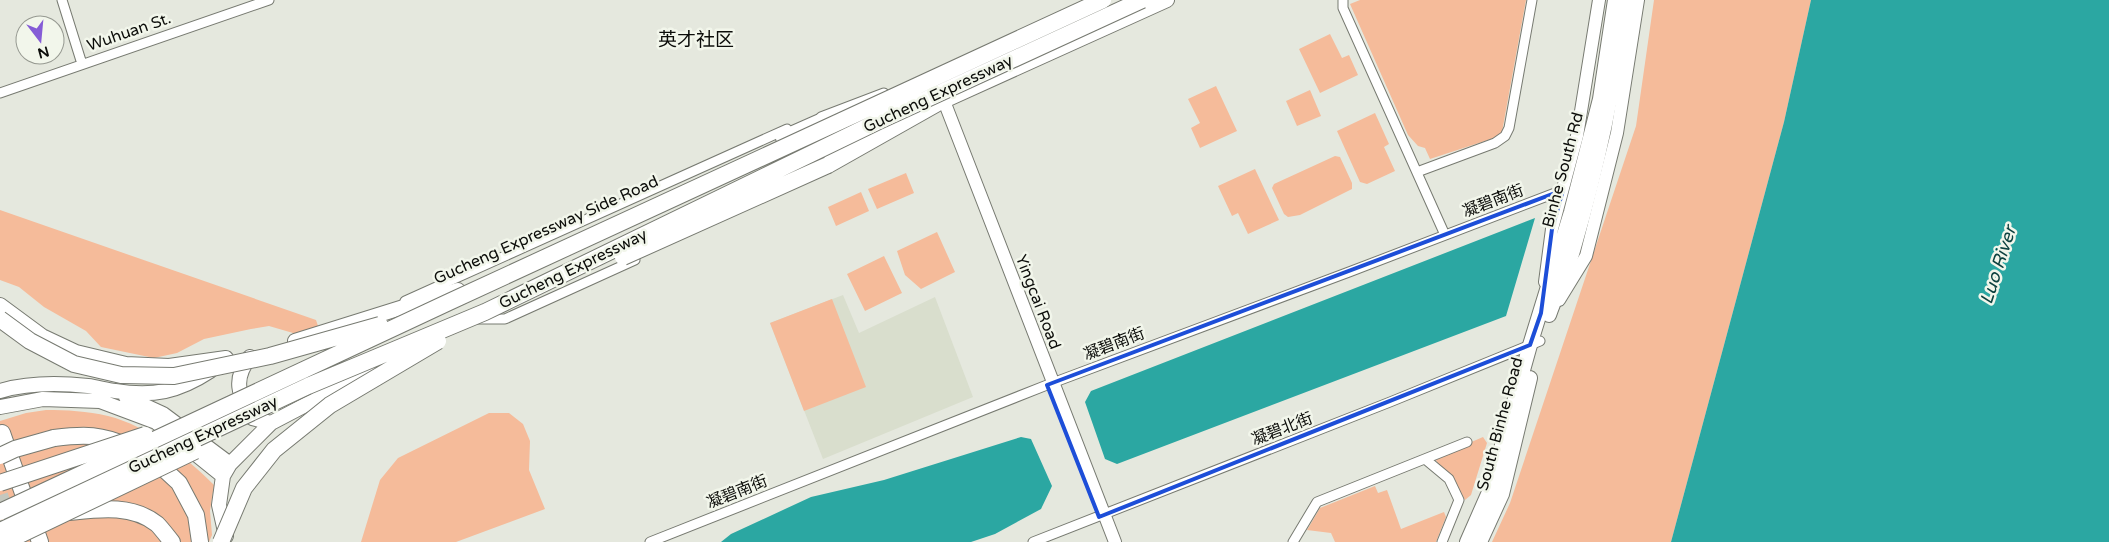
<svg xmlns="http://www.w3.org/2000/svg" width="2109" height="542" font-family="'Varela Round','Noto Sans SC',sans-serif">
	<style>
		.built { fill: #d9decd }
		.green { fill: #f5bb9a }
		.water { fill: #2ba7a2 }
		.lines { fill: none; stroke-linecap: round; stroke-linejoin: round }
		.highway-tunnel { stroke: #c4c7be; stroke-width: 16; stroke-dasharray: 16 8; stroke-linecap: butt }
		.street-casing { stroke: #777a71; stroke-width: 11 }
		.secondary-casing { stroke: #777a71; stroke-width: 14 }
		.primary-casing { stroke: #777a71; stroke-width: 16 }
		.highway-casing { stroke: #777a71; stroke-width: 18 }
		.street { stroke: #fff; stroke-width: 9 }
		.secondary { stroke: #fff; stroke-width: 12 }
		.primary { stroke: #fff; stroke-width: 14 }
		.highway { stroke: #fff; stroke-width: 16 }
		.highway-bridge-casing { stroke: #777a71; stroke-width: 18; stroke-linecap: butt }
		.highway-bridge { stroke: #fff; stroke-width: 16 }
		.marked { fill: none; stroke: #1d4ed8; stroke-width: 4; stroke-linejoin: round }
		.labels { text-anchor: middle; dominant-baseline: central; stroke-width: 5; stroke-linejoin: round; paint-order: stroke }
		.street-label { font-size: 16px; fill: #0c0d0a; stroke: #f2f6eb }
		.water-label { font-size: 18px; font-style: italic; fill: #0d4240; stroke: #f2f6eb }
		.quarter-label { font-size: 19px; fill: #0c0d0a; stroke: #f2f6eb }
	</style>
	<rect width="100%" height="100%" fill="#e5e8de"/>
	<path class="built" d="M 843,295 L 859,333 L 935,297 L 973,397 L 823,459 L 770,323 Z"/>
	<path class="green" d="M 1360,0 L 1526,0 L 1502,132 L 1494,138 L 1430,159 L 1425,148 L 1418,146 L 1408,135 L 1350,4 Z
		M 1654,0 L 1811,0 L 1784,122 L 1671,542 L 1492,542 L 1510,503 L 1636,126 Z
		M 1330,34 L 1342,58 L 1349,55 L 1358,75 L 1320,93 L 1299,49 Z
		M 1216,86 L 1237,131 L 1200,148 L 1191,128 L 1200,123 L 1188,99 Z
		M 1310,90 L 1321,116 L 1297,126 L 1286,101 Z
		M 1375,113 L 1389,144 L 1384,147 L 1395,171 L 1367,184 L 1360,182 L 1337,131 Z
		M 1335,156 L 1340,157 L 1352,183 L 1352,189 L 1300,215 L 1288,217 L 1284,214 L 1272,188 L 1274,184 Z
		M 1255,169 L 1279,220 L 1248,234 L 1238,213 L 1232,216 L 1218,186 Z
		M 906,173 L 914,193 L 877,209 L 868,189 Z
		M 861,192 L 869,211 L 836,226 L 828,207 Z
		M 0,210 L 316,320 L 318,326 L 303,333 L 293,333 L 269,326 L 251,329 L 204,339 L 177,353 L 154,358 L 101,347 L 86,331 L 44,307 L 19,287 L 0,280 Z
		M 937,232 L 955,272 L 921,289 L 905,275 L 897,251 Z
		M 884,256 L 902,293 L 865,311 L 847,274 Z
		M 832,299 L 866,387 L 804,411 L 770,323 Z
		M 46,410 C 67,410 87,411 108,416 C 148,426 185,456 214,485 L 210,511 L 212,535 L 209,542 L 0,542 L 0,421 L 26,413 Z
		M 489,413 L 509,413 L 523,424 L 530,441 L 529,470 L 545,509 L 456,542 L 361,542 L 380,480 L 398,458 Z
		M 1483,437 L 1487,443 L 1471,495 L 1465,500 L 1453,478 L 1438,464 L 1436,460 L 1439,456 Z
		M 1375,486 L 1378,493 L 1387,490 L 1401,529 L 1444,512 L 1446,517 L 1436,542 L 1335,542 L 1331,533 L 1307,530 L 1320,508 Z"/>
	<path class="water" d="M 1811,0 L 2109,0 L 2109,542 L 1671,542 L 1784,122 Z
		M 1535,218 L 1506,316 L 1117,464 L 1105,459 L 1085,402 L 1091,391 Z
		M 1021,437 L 1031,439 L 1052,486 L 1041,509 L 995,534 L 971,542 L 721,542 L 731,534 L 811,497 L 884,480 Z"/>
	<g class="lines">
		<path class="highway-tunnel" d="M 0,495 L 14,540"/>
		<defs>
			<path id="street" d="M 62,0 L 82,64
				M 1343,0 L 1343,8 L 1445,235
				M 0,93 L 269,0
				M 821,117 L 884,93
				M 1417,172 L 1495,143 L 1505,136 L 1509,128 L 1532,0
				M 405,301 L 787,129
				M 478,319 L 505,319 L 635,260
				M 1425,459 L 1449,479 L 1459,500 L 1442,542
				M 650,542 L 1047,385 L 1349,272 L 1563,190
				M 1033,542 L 1390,402 L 1540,341
				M 1293,542 L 1317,502 L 1467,442"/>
			<path id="secondary" d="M 938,94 L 944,101 L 1115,542
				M 1545,282 L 1552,229 L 1577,136 L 1599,0
				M 1559,300 L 1586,256 L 1617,133 L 1638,0"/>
			<path id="primary" d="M 926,109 L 1167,0
				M 813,162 L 854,142
				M 0,305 L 42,336 L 76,352 L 126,364 L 169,366 L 226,358
				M 1549,315 C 1557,292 1568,270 1574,247 C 1598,166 1615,84 1626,0
				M 295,341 L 458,290
				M 250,357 C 232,380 239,394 252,418 L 271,423
				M 0,391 C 27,383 60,383 88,386 C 97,387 106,390 115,391 C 153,397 178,392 210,371
				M 126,397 L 163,414 L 230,464
				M 0,407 L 43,399 L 100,401 L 156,422 L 223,476
				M 226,536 L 219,505 L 223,476 L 230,464 L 271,423 L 397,357
				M 1467,542 L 1489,492 L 1530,345 L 1571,212 L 1600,99 L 1615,0
				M 1480,542 L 1502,494 L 1530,378"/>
			<path id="highway" d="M 784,138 L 827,119
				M 828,165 L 936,104
				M 2,433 L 40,542
				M 54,438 C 85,434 101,434 130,447
				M 152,458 L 179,483 L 196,515 L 200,542
				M 69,512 C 98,509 132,504 157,524 C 162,529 167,536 172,542"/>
		</defs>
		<use href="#street" class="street-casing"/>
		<use href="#secondary" class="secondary-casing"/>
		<use href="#primary" class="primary-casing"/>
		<use href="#highway" class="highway-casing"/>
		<use href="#street" class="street"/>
		<use href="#secondary" class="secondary"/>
		<use href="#primary" class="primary"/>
		<use href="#highway" class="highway"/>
		<defs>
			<path id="highway-bridge" d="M 623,257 L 828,165
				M 0,319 L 30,341 L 74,364 L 121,375 L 174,376 L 270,356 L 380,325
				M 0,456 L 15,449 L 54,438
				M 0,483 L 145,435
				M 0,512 L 449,302 L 1103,0
				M 0,531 L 308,386 L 485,312 L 879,121 L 1142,0
				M 5,542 L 195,451
				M 221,542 L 244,488 L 274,450 L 330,405 L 438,341"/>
		</defs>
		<use href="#highway-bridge" class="highway-bridge-casing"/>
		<use href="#highway-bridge" class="highway-bridge"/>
	</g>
	<path class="marked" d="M 1563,190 L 1552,229 L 1541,313 L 1530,345 L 1099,517 L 1047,385 Z"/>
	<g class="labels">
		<g class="street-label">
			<text transform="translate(129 32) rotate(-19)">Wuhuan St.</text>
			<text transform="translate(938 94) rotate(-25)">Gucheng Expressway</text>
			<text transform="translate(1563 170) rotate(-75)">Binhe South Rd</text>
			<text transform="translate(1493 201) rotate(-21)">凝碧南街</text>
			<text transform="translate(546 230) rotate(-24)">Gucheng Expressway Side Road</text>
			<text transform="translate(573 269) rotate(-26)">Gucheng Expressway</text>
			<text transform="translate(1038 302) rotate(69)">Yingcai Road</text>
			<text transform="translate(1114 344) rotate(-21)">凝碧南街</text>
			<text transform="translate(1500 424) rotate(-75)">South Binhe Road</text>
			<text transform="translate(1282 429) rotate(-21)">凝碧北街</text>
			<text transform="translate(203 435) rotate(-25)">Gucheng Expressway</text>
			<text transform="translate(737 492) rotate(-22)">凝碧南街</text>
		</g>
		<g class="water-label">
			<text transform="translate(1998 265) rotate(-72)">Luo River</text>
		</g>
		<g class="quarter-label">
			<text x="696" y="40">英才社区</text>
		</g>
	</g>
	<g transform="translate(40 40) rotate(164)"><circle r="24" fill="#f2f6eb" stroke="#969991"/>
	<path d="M0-4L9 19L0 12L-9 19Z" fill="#855cd6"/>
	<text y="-8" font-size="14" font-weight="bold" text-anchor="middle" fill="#0c0d0a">N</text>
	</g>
</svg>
